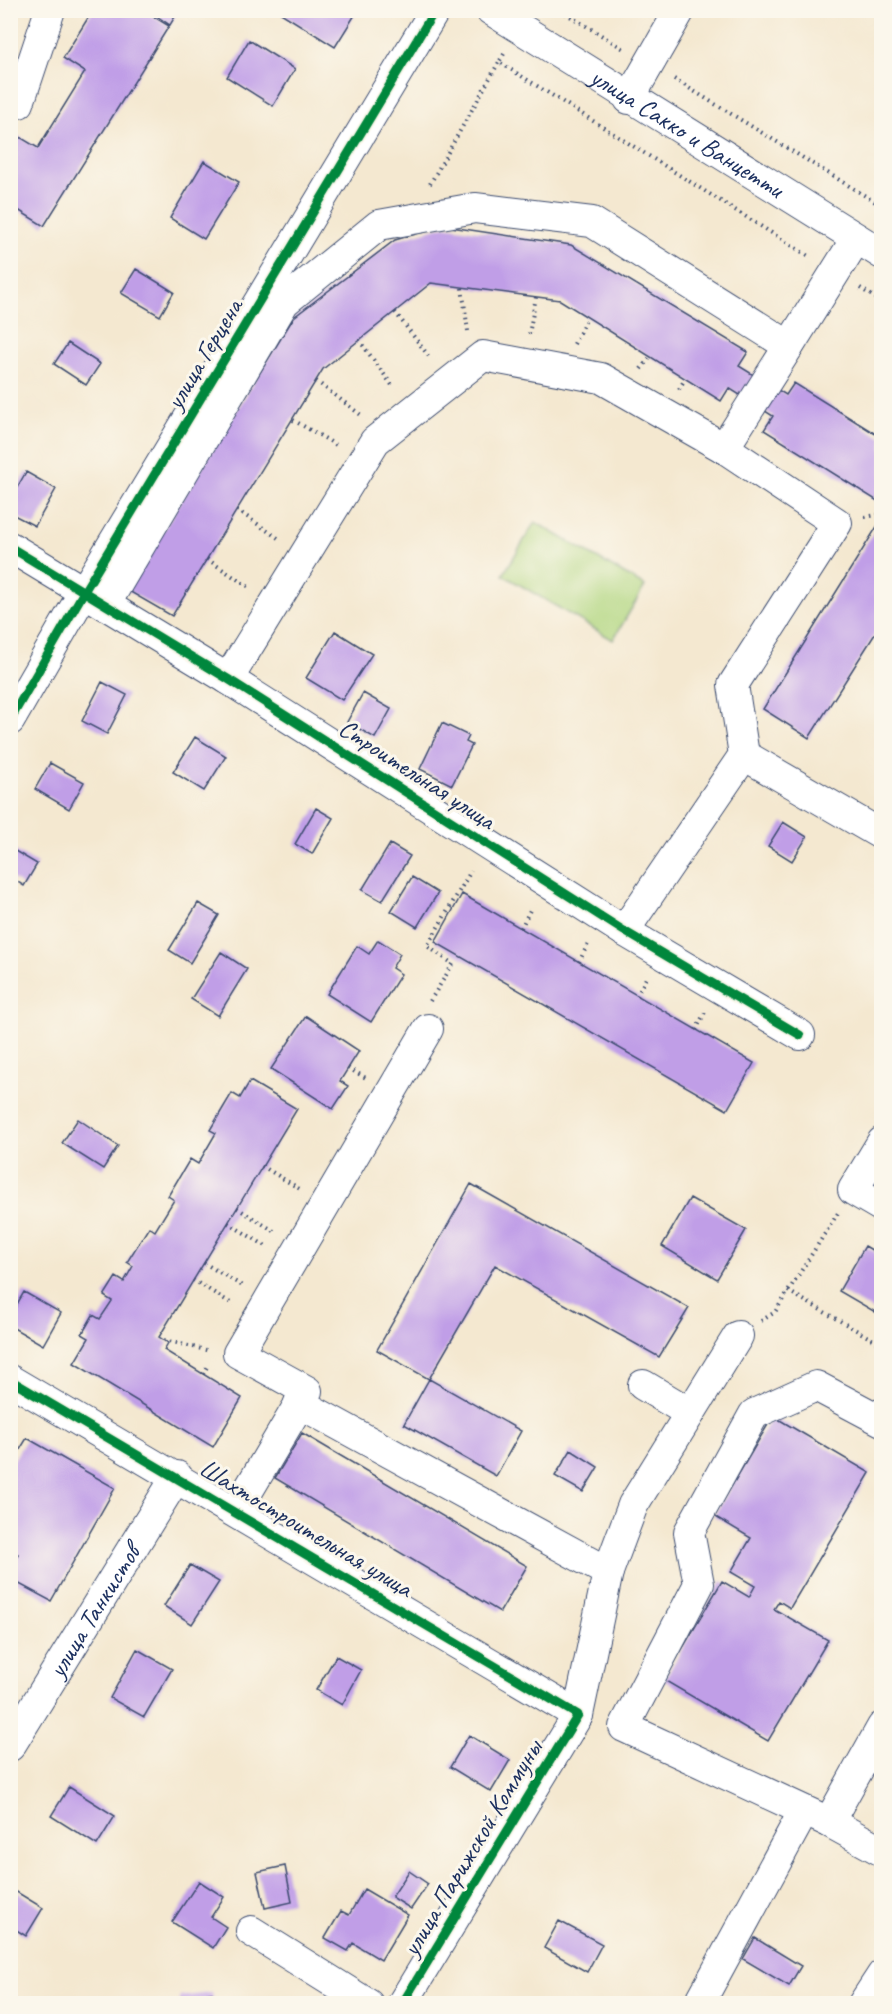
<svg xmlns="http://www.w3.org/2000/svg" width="892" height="2014" font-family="Caveat,sans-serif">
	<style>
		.green { fill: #b1d67f; stroke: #66826e; stroke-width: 1.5 }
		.building { fill: #c09ee7 }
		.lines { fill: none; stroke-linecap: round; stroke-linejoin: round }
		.minor-casing { stroke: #3c4b6f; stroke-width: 32 }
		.path { stroke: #3c4b6f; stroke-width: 4; stroke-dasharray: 1.5 4.5; stroke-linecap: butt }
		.minor { stroke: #fff; stroke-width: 30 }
		.cycleway-casing { stroke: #fbf7ec; stroke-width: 13 }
		.cycleway { stroke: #00873e; stroke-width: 9 }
		.labels { text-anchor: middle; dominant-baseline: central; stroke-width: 6; stroke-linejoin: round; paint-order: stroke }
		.street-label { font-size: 26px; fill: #1b2f5e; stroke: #fbf7ec }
	</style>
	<rect width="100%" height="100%" fill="#fbf7ec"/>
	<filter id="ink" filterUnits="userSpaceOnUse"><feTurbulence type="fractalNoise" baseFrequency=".0167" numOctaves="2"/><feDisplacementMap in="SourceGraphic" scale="12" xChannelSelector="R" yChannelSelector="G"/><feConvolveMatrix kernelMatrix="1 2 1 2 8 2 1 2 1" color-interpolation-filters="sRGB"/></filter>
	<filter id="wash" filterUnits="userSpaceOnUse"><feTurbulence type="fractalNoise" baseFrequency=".008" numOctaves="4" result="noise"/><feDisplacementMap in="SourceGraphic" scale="24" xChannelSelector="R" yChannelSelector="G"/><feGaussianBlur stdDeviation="1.35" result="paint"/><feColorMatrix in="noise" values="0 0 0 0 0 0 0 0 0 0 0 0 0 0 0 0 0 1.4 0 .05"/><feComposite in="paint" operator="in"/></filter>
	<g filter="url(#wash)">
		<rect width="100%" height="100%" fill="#f4e8d0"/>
		<path class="green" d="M 535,522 L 645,586 L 613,640 L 503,575 Z"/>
		<g id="blocks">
			<path class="building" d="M 93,10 L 143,10 L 169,26 L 44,226 L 10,205 L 10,131 L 38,148 L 85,72 L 63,58 Z
				M 148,10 L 179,10 L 170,25 Z
				M 276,10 L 358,10 L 335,47 Z
				M 249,40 L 295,69 L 273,106 L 227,77 Z
				M 204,161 L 239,182 L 204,239 L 170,218 Z
				M 444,226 L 571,245 L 748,352 L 739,366 L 786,395 L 794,383 L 882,438 L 882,498 L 879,502 L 764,430 L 773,416 L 729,388 L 721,401 L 560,300 L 431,283 L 323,369 L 172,616 L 127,590 L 294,317 L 395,240 Z
				M 136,269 L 174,292 L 160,316 L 121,293 Z
				M 68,343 L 100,364 L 86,385 L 54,364 Z
				M 26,472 L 56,489 L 35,526 L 10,513 L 10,500 Z
				M 878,525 L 882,527 L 882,623 L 809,738 L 763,709 Z
				M 335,631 L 372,654 L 342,700 L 306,678 Z
				M 102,682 L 127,695 L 107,734 L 82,721 Z
				M 363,693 L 391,709 L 375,738 L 347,722 Z
				M 442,723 L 469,736 L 466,742 L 472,745 L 452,785 L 420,769 Z
				M 195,737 L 226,756 L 204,791 L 173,772 Z
				M 50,763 L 84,782 L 69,809 L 35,789 Z
				M 316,808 L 333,818 L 312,854 L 295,844 Z
				M 783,822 L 807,837 L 792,861 L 768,846 Z
				M 390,844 L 410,856 L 382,901 L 362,890 Z
				M 10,848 L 37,864 L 24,886 L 10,877 Z
				M 412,877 L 438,893 L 417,927 L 391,911 Z
				M 462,894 L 754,1063 L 727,1110 L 435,942 Z
				M 198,903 L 219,915 L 190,963 L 169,950 Z
				M 378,940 L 400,954 L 392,968 L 401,974 L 371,1022 L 327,994 L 357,946 L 369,954 Z
				M 221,952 L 247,969 L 218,1016 L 191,999 Z
				M 306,1016 L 359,1051 L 340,1081 L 348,1086 L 333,1109 L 271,1069 Z
				M 250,1081 L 297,1109 L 159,1337 L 168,1343 L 164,1350 L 242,1398 L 213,1447 L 74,1363 L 89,1338 L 82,1334 L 93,1315 L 100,1319 L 112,1301 L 104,1296 L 116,1277 L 124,1282 L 133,1266 L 127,1262 L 149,1227 L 155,1231 L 174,1200 L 168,1196 L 190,1159 L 198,1164 L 216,1133 L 210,1130 L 232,1093 L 240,1098 Z
				M 78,1119 L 118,1146 L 103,1169 L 62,1143 Z
				M 471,1184 L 689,1308 L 659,1357 L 495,1265 L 429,1379 L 521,1431 L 496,1476 L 404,1424 L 429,1379 L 377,1350 Z
				M 690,1198 L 746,1230 L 717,1279 L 662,1246 Z
				M 865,1246 L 882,1256 L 882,1316 L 839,1291 Z
				M 24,1292 L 61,1313 L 43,1345 L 10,1326 L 10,1316 Z
				M 773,1416 L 870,1473 L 790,1608 L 779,1601 L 774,1609 L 828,1640 L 768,1741 L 664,1680 L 722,1581 L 749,1597 L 755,1586 L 731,1572 L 751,1538 L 714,1516 Z
				M 302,1433 L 527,1566 L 500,1612 L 275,1478 Z
				M 27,1438 L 115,1488 L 51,1601 L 10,1579 L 10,1568 L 18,1554 L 10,1550 L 10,1466 Z
				M 571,1450 L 598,1467 L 583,1492 L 555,1476 Z
				M 190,1565 L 219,1582 L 192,1624 L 164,1606 Z
				M 137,1649 L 172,1669 L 144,1717 L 110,1698 Z
				M 336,1656 L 361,1670 L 342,1705 L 316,1690 Z
				M 469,1735 L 510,1760 L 491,1792 L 450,1767 Z
				M 69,1787 L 115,1816 L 97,1845 L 51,1816 Z
				M 285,1866 L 292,1902 L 265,1908 L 257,1872 Z
				M 409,1871 L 428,1884 L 411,1909 L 392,1897 Z
				M 199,1881 L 224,1897 L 211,1917 L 226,1927 L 213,1948 L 172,1922 Z
				M 10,1888 L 43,1908 L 26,1936 L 10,1926 Z
				M 364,1889 L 408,1915 L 381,1960 L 353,1943 L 348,1951 L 325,1938 L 341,1911 L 349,1915 Z
				M 559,1921 L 602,1944 L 587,1972 L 544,1948 Z
				M 755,1938 L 801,1966 L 789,1986 L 743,1959 Z
				M 212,1993 L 214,2004 L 180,2004 L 179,1997 Z"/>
		</g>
	</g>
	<g filter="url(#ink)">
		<use href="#blocks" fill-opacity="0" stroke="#3c4b6f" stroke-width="1.5"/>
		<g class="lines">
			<defs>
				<g id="minor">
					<path id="s1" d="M 491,10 L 882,254"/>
					<path d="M 629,99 L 680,10"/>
					<path d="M 19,103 L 50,10"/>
					<path d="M 724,448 L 837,523 L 733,685 L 744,755 L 882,835"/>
					<path d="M 10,547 L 228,679 L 624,931 L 800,1035"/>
					<path d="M 106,603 L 284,302 L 379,225 L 475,208 L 592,222 L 789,346 L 856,239"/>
					<path d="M 228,679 L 375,441 L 483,356 L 601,378 L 724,448 L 789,346"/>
					<path d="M 10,720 L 85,590 L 435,10"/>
					<path d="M 624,931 L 744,755"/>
					<path d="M 882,1142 L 853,1190 L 882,1207"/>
					<path d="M 10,1380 L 578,1715"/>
					<path d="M 643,1385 L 690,1413"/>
					<path d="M 299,1403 L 608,1572 L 578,1715 L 402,2004"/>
					<path d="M 882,1421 L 816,1386 L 754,1414 L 689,1532 L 699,1584 L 624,1727 L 829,1822 L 882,1851"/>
					<path d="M 236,1511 L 307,1391 L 238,1353 L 428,1029"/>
					<path d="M 608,1572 L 633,1505 L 738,1336"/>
					<path id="s2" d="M 10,1746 L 177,1476"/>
					<path d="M 829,1822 L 882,1727"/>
					<path d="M 251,1931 L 368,2004"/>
					<path d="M 699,2004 L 804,1811"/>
					<path d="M 863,2004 L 882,1975"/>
				</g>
			</defs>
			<use href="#minor" class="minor-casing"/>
			<path class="path" d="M 560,10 L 624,49
				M 504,54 L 499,62 L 810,257
				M 674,79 L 882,206
				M 430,184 L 499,62
				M 462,288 L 468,331
				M 860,288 L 882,302
				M 395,312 L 431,359
				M 529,334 L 536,297
				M 359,340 L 394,388
				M 574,344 L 587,318
				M 641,369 L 650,357
				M 316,381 L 361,415
				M 679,389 L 685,379
				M 293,420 L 336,445
				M 237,510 L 281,540
				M 865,517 L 882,514
				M 207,559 L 249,587
				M 521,928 L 531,908
				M 579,962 L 588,944
				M 637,996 L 646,978
				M 430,1001 L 453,964 L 427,946 L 471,871
				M 696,1030 L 705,1012
				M 348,1068 L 366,1078
				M 262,1166 L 300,1189
				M 237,1208 L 274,1231
				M 228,1223 L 266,1246
				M 204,1263 L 244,1287
				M 193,1280 L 234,1305
				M 788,1291 L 882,1345
				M 761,1321 L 775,1312 L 838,1213
				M 164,1340 L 210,1351
				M 203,1374 L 208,1365"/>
			<use href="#minor" class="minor"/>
			<defs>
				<path id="cycleway" d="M 10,547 L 228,679 L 624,931 L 800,1035
					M 10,720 L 85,590 L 435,10
					M 10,1380 L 578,1715 L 402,2004"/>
			</defs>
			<use href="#cycleway" class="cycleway-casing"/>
			<use href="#cycleway" class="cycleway"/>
		</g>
	</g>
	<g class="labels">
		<g class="street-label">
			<text stroke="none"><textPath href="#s1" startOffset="231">улица Сакко и Ванцетти</textPath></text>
			<text transform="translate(204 354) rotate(-59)">улица Герцена</text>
			<text transform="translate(417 774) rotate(33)">Строительная улица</text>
			<text transform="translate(306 1528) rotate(31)">Шахтостроительная улица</text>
			<text stroke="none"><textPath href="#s2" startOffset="159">улица Танкистов</textPath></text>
			<text transform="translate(472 1848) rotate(-59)">улица Парижской Коммуны</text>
		</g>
	</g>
	<rect width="892" height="2014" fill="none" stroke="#fbf7ec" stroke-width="36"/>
</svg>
